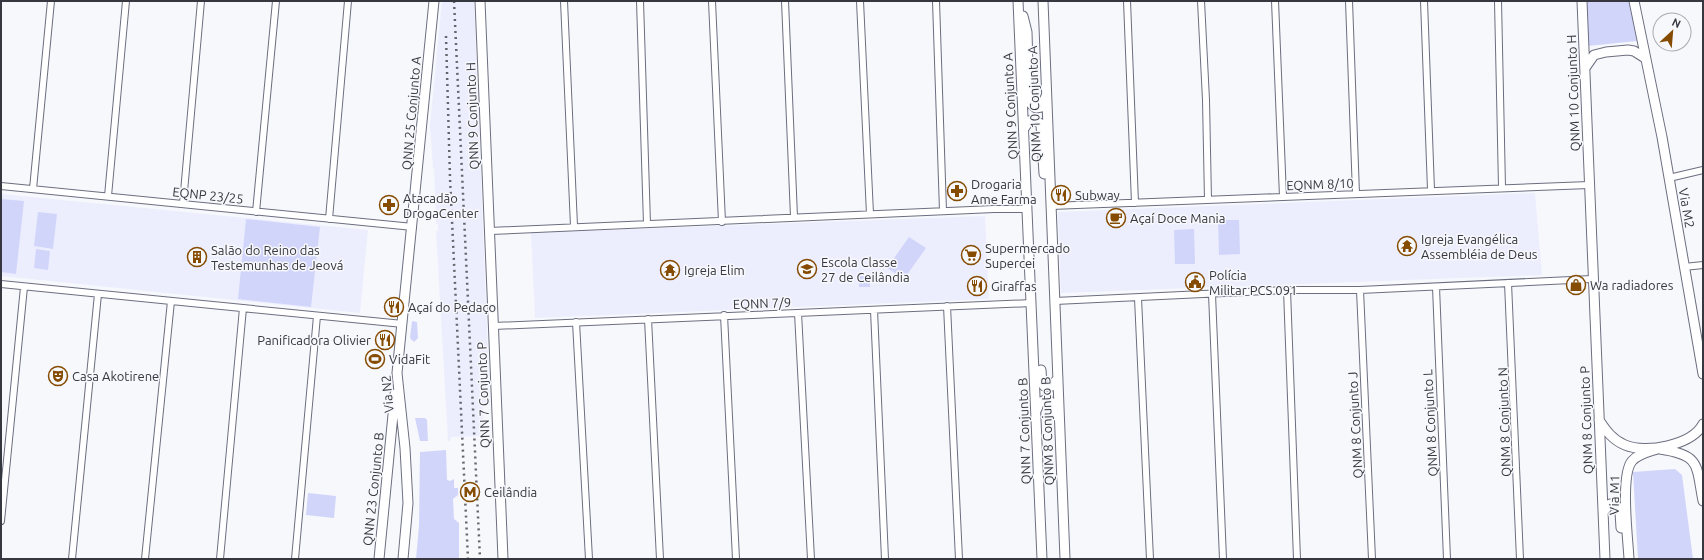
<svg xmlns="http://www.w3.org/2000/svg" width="1704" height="560" font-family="Ubuntu,sans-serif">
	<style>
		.built { fill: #eceefe }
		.green { fill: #d2d5fa }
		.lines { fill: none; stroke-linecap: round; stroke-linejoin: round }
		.street-casing { stroke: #6c6e7f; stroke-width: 8 }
		.secondary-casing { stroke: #6c6e7f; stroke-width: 11 }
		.street { stroke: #fff; stroke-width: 6 }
		.secondary { stroke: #fff; stroke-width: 9 }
		.rail { stroke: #65666d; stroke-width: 2.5; stroke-dasharray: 2 4; stroke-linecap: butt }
		.labels { text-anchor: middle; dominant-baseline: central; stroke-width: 3; stroke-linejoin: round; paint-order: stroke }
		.street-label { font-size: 13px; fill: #36373f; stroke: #f7f8fc }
		.poi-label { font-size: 13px; fill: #36373f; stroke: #f7f8fc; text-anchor: start }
	</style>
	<rect width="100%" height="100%" fill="#f7f8fc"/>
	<path class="built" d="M 442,1 L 474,1 L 490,405 L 483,405 L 484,436 L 451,437 L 450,441 L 448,441 L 436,231 L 438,231 L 438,224 L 436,224 L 434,168 L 433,168 L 430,125 Z
		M 1535,193 L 1542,275 L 1061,293 L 1058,212 Z
		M 1,194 L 368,230 L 360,313 L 1,276 Z
		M 985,216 L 989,299 L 535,318 L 531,233 Z"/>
	<path class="green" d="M 1587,1 L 1630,1 L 1637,41 L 1588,46 Z
		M 1,199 L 24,201 L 16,274 L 1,272 Z
		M 38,212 L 57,214 L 53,249 L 34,246 Z
		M 246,219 L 320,227 L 311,307 L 238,299 Z
		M 1218,220 L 1239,220 L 1240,254 L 1219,255 Z
		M 1194,229 L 1195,264 L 1175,264 L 1174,230 Z
		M 909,237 L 926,248 L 904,279 L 887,268 Z
		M 36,249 L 50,251 L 48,270 L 34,268 Z
		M 859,276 L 870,276 L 870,287 L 859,287 Z
		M 412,321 L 417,322 L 418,338 L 414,342 L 410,338 Z
		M 415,418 L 425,418 L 427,420 L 428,441 L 420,441 Z
		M 446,450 L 447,480 L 450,481 L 454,479 L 454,488 L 458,488 L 458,495 L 453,499 L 454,519 L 459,523 L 459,559 L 416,559 L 419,525 L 420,452 Z
		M 1675,469 L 1682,475 L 1693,559 L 1638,559 L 1633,472 Z
		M 308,493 L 336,496 L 334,518 L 306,515 Z"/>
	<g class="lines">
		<defs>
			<path id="street" d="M 564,1 L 574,226
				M 640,1 L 647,224
				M 712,1 L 722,222
				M 785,1 L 794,217
				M 860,1 L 870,214
				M 936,1 L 943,211
				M 1127,1 L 1135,203
				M 1201,1 L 1206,100 L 1208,200
				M 1275,1 L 1283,197
				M 1349,1 L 1356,194
				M 1424,1 L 1431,190
				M 1498,1 L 1502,187
				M 1669,178 L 1703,170
				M 1,186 L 413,227
				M 33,189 L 51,1
				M 108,196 L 126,1
				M 183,203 L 201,1
				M 1051,206 L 1589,185
				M 256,212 L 276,1
				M 329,219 L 348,1
				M 490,231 L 994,209 L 1027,209
				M 1684,267 L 1703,265
				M 1508,283 L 1520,559
				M 1,284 L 403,324
				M 1436,287 L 1447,559
				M 1287,290 L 1297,559
				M 1360,290 L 1372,559
				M 1212,294 L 1223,559
				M 1138,298 L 1150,559
				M 1055,301 L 1287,290 L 1360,290 L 1592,279
				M 947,306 L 959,559
				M 874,310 L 885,559
				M 798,313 L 811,559
				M 724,315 L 736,559
				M 648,319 L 660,559
				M 576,322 L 589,559
				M 494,326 L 1032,303
				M 1,521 L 24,287
				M 72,559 L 98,294
				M 145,559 L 171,301
				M 220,559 L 243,308
				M 295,559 L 317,316"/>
			<path id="secondary" d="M 480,1 L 503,559
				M 1018,1 L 1042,559
				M 1043,1 L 1065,559
				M 1582,1 L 1605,559
				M 1634,1 L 1662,137 L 1703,374
				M 1023,16 L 1027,32 L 1029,102 L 1036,108 L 1041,107 L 1046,96
				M 1585,68 L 1594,55 L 1606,52 L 1628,50 L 1634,51 L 1645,58
				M 1025,127 L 1029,121 L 1034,120 L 1041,124 L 1044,174
				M 1041,370 L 1042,383 L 1044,386 L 1052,386 L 1058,378
				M 1037,409 L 1039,403 L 1047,399 L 1054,405 L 1055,413
				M 1599,420 C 1606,431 1613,440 1625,445 C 1646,454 1692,445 1703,424
				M 1660,449 C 1701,455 1696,465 1703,501
				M 1604,511 L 1610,504 L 1618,507 L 1620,512 L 1621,528
				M 379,559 L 395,394
				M 403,559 L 408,503 L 405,448 L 397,373 L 434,1
				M 1629,559 C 1628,539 1620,475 1632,461 C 1638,454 1648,452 1657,449"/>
		</defs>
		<use href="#street" class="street-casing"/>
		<use href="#secondary" class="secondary-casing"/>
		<use href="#street" class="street"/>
		<use href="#secondary" class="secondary"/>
		<path class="rail" d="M 454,1 L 480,559
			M 446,36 L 450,178 L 468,559"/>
	</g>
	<defs>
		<symbol id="pharmacy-ring" viewBox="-11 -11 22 22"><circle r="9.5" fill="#f7f8fc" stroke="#854b00" stroke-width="1.5"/><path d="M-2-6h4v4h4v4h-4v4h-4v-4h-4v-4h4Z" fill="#854b00"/></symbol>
		<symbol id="restaurant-ring" viewBox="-11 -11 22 22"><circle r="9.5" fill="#f7f8fc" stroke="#854b00" stroke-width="1.5"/><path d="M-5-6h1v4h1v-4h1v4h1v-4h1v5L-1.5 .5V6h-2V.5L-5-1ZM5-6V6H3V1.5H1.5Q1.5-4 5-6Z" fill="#854b00"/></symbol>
		<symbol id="cafe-ring" viewBox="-11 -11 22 22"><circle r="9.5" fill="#f7f8fc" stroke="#854b00" stroke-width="1.5"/><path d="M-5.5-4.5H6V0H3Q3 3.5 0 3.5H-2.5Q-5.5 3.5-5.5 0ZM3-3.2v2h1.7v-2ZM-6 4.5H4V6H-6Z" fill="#854b00"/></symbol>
		<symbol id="temple-ring" viewBox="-11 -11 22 22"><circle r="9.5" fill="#f7f8fc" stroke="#854b00" stroke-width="1.5"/><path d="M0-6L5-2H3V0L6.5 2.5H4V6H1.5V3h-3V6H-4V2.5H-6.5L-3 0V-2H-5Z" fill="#854b00"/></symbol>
		<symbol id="supermarket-ring" viewBox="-11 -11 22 22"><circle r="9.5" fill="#f7f8fc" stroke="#854b00" stroke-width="1.5"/><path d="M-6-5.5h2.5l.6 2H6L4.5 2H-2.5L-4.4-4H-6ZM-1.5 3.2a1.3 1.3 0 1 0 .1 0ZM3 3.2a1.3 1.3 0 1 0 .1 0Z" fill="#854b00"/></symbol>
		<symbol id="building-ring" viewBox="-11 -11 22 22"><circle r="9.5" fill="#f7f8fc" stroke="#854b00" stroke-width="1.5"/><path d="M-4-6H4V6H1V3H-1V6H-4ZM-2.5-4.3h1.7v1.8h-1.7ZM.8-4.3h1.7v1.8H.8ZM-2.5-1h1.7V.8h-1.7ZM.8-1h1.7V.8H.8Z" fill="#854b00"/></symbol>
		<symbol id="school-ring" viewBox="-11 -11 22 22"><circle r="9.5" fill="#f7f8fc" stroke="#854b00" stroke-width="1.5"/><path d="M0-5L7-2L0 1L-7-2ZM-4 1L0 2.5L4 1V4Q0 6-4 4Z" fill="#854b00"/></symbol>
		<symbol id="civic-ring" viewBox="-11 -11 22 22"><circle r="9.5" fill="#f7f8fc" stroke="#854b00" stroke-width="1.5"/><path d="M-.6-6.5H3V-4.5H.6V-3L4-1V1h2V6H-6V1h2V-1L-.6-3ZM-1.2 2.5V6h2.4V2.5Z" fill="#854b00"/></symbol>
		<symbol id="shop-ring" viewBox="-11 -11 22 22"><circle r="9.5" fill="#f7f8fc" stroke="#854b00" stroke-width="1.5"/><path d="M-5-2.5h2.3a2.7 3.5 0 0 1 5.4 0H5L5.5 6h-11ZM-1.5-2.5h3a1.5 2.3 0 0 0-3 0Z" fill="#854b00"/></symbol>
		<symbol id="stadium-ring" viewBox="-11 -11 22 22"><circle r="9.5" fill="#f7f8fc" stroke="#854b00" stroke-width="1.5"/><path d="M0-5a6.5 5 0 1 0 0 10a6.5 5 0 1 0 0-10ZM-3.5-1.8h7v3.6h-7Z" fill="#854b00"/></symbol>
		<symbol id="theatre-ring" viewBox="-11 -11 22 22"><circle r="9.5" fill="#f7f8fc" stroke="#854b00" stroke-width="1.5"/><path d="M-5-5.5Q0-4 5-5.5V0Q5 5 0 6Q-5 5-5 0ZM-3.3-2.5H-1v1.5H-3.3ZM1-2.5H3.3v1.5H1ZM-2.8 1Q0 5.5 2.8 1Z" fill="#854b00"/></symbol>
		<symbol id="metro-ring" viewBox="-11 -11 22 22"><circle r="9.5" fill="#f7f8fc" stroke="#854b00" stroke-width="1.5"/><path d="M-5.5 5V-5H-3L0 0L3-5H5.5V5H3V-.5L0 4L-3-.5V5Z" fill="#854b00"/></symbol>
	</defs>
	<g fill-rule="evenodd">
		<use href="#pharmacy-ring" x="946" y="180" width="22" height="22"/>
		<use href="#restaurant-ring" x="1050" y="184" width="22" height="22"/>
		<use href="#pharmacy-ring" x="378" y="194" width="22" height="22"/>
		<use href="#cafe-ring" x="1105" y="207" width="22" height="22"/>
		<use href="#temple-ring" x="1396" y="235" width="22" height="22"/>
		<use href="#supermarket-ring" x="960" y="244" width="22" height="22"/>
		<use href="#building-ring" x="186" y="246" width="22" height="22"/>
		<use href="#school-ring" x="796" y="258" width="22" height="22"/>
		<use href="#temple-ring" x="659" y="259" width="22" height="22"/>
		<use href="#civic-ring" x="1184" y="271" width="22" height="22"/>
		<use href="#shop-ring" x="1565" y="274" width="22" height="22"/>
		<use href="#restaurant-ring" x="966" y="275" width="22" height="22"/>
		<use href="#restaurant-ring" x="383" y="296" width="22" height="22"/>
		<use href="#restaurant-ring" x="374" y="329" width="22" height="22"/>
		<use href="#stadium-ring" x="364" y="348" width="22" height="22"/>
		<use href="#theatre-ring" x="47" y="365" width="22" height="22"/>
		<use href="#metro-ring" x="459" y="481" width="22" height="22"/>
	</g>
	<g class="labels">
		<g class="street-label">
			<text transform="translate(1573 93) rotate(-92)">QNM 10 Conjunto H</text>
			<text transform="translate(1034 104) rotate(-92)">QNM 10 Conjunto A</text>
			<text transform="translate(1010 106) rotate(-93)">QNN 9 Conjunto A</text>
			<text transform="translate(411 113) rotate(-85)">QNN 25 Conjunto A</text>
			<text transform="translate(472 116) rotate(-92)">QNN 9 Conjunto H</text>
			<text transform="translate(1320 184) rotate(-2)">EQNM 8/10</text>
			<text transform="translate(208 195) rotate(6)">EQNP 23/25</text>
			<text transform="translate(1687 208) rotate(80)">Via M2</text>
			<text transform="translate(762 303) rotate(-2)">EQNN 7/9</text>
			<text transform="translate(387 394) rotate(-95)">Via N2</text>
			<text transform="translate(483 395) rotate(-92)">QNN 7 Conjunto P</text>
			<text transform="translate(1586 420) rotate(-92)">QNM 8 Conjunto P</text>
			<text transform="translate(1504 422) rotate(-92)">QNM 8 Conjunto N</text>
			<text transform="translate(1430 423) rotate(-93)">QNM 8 Conjunto L</text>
			<text transform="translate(1355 425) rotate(-93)">QNM 8 Conjunto J</text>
			<text transform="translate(1024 431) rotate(-92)">QNN 7 Conjunto B</text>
			<text transform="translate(1047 431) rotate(-92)">QNM 8 Conjunto B</text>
			<text transform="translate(373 489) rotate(-84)">QNN 23 Conjunto B</text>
			<text transform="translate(1614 495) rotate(-89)">Via M1</text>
		</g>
		<g class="poi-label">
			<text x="971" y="184">Drogaria<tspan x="971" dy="15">Ame Farma</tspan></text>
			<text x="1075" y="195">Subway</text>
			<text x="403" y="198">Atacadão<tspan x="403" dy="15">DrogaCenter</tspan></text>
			<text x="1130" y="218">Açaí Doce Mania</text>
			<text x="1421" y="239">Igreja Evangélica<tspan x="1421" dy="15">Assembléia de Deus</tspan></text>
			<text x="985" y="248">Supermercado<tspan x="985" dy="15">Supercei</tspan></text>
			<text x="211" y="250">Salão do Reino das<tspan x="211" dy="15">Testemunhas de Jeová</tspan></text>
			<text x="821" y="262">Escola Classe<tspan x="821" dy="15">27 de Ceilândia</tspan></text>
			<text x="684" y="270">Igreja Elim</text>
			<text x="1209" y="275">Polícia<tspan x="1209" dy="15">Militar PCS 091</tspan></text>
			<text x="1590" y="285">Wa radiadores</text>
			<text x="991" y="286">Giraffas</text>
			<text x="408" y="307">Açaí do Pedaço</text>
			<text x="371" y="340" text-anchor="end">Panificadora Olivier</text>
			<text x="389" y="359">VidaFit</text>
			<text x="72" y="376">Casa Akotirene</text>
			<text x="484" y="492">Ceilândia</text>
		</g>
	</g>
	<rect width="1704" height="560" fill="none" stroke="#36373f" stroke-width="4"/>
	<g transform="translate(1672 32) rotate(26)"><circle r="19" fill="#f7f8fc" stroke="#aaabb0"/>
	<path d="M0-3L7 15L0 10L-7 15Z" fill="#854b00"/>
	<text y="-6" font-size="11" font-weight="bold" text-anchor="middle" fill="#36373f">N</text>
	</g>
</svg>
